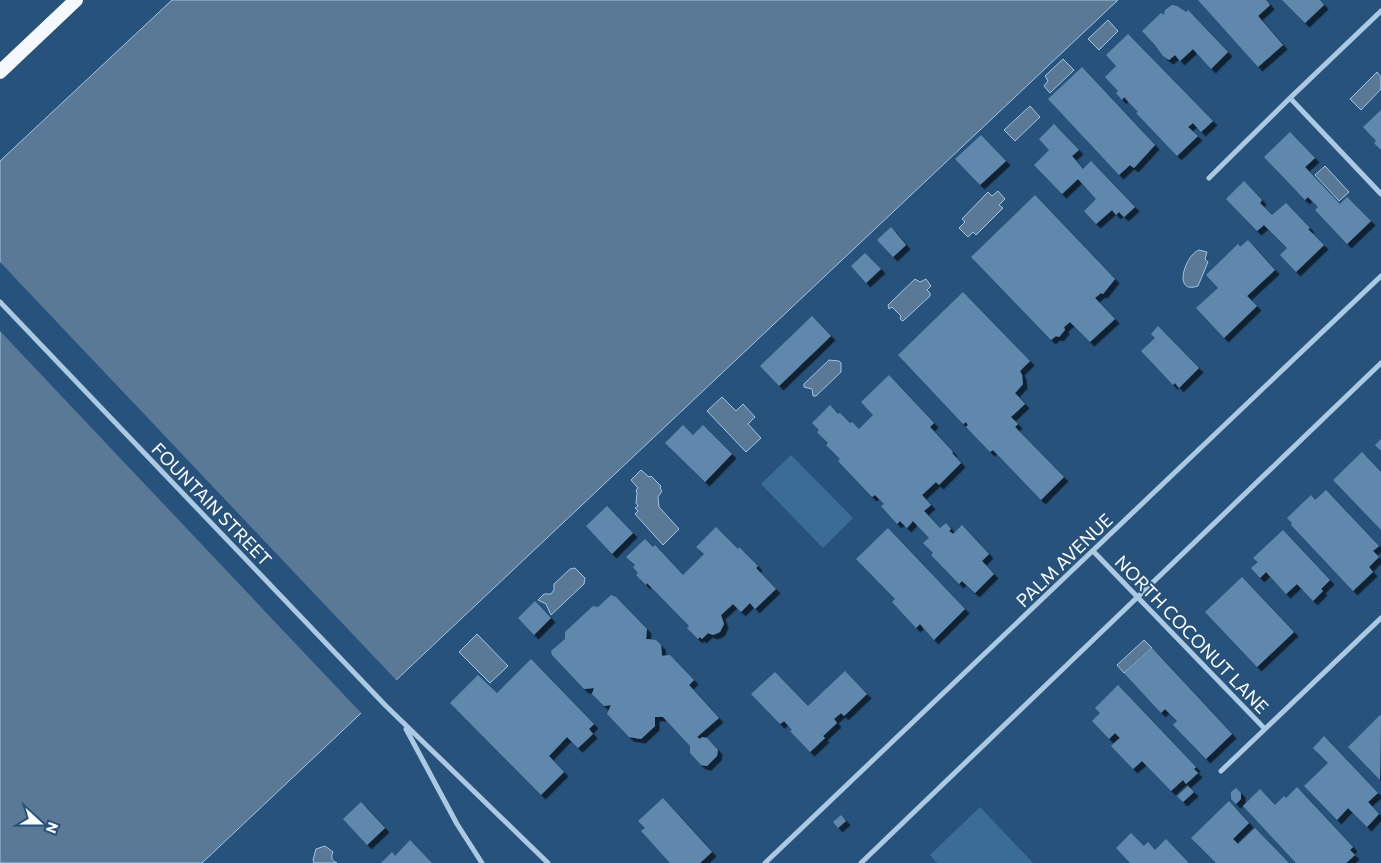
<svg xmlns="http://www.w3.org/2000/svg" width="1381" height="863" font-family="Commissioner,sans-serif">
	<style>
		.green { fill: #3b6c98 }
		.water { fill: #5a7996; stroke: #a0c5e4 }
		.pier { fill: #27527b }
		.building { fill: #6088ad; filter: url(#shadow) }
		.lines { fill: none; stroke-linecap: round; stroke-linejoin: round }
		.minor { stroke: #acc9e4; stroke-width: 5 }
		.trunk { stroke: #f5f9fe; stroke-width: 14 }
		.labels { text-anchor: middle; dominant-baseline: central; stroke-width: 4; stroke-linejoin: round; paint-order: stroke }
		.street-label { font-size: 18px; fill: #fff; stroke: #27527b }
	</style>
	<defs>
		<filter id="shadow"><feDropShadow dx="4.5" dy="4.5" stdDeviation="0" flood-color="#0009"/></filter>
	</defs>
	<rect width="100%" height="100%" fill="#27527b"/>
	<path class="green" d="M 791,455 L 853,518 L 823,548 L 761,484 Z
		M 980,807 L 1033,863 L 937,863 L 930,855 Z"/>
	<path class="water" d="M 172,0 L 1118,0 L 202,863 L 0,863 L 0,161 Z
		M 1108,20 L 1118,31 L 1099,50 L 1088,39 Z
		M 1063,59 L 1074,70 L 1050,93 L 1044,86 L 1048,81 L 1045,76 Z
		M 1377,72 L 1381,77 L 1381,89 L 1361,110 L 1350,99 Z
		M 1030,106 L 1040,117 L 1015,141 L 1004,130 Z
		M 1325,166 L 1349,192 L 1339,201 L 1315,175 Z
		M 998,191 L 1005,199 L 999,205 L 1003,208 L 976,235 L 973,232 L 968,237 L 959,228 L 965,222 L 962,219 L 988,192 L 992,196 Z
		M 1199,250 L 1207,252 L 1205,259 L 1208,262 L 1198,286 C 1172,295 1185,255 1199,250 Z
		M 915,279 L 920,282 L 926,279 L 931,286 L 927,290 L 930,293 L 930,296 L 903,321 L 901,320 L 900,318 L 901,316 L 892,307 L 889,309 L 888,305 Z
		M 829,360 L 839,361 L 841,363 L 841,372 L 816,396 L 813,396 L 812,389 L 804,387 L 804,384 Z
		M 722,397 L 736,411 L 743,404 L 755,417 L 748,424 L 761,438 L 746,452 L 707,411 Z
		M 641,470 L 649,477 L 651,476 L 661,486 L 660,488 L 662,491 L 658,497 L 659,507 L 679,529 L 663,545 L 635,514 L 638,511 L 635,508 L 638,506 L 636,503 L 637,493 L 636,490 L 638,488 L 631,480 Z
		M 575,568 L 585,578 L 584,584 L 551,615 L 546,604 L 538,600 L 544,594 L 551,594 L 554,590 L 554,584 L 570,569 Z
		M 477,634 L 508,666 L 490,683 L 459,652 Z
		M 1144,640 L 1152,648 L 1124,673 L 1117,665 Z
		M 325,846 L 333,852 C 331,857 331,860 337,863 L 314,863 L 313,860 L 316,849 Z"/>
	<path class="pier" d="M 0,262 L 398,682 L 363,715 L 0,331 Z"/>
	<path class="building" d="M 1198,0 L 1266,0 L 1270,5 L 1258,16 L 1283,45 L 1258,67 Z
		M 1282,0 L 1320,0 L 1324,5 L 1305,23 Z
		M 1172,5 L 1177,6 L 1186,12 L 1188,10 L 1228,52 L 1211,69 L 1193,49 L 1180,61 L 1175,55 L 1169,60 L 1163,56 L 1155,45 L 1142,31 L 1161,13 L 1164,15 L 1165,10 Z
		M 1128,34 L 1213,121 L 1201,132 L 1193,123 L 1188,127 L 1198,136 L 1177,156 L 1136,113 L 1138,112 L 1124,97 L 1122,100 L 1116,93 L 1118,91 L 1105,77 L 1116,66 L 1106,55 Z
		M 1082,67 L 1155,145 L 1134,168 L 1130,165 L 1119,175 L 1048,99 Z
		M 1381,110 L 1381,150 L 1374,143 L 1376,141 L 1363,127 Z
		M 1054,124 L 1079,150 L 1072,156 L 1083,169 L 1091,161 L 1135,207 L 1124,217 L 1119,212 L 1116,215 L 1112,210 L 1096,224 L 1084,211 L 1096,199 L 1078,179 L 1062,194 L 1034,165 L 1049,150 L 1039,139 Z
		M 1290,132 L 1315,158 L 1305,167 L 1340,204 L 1347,197 L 1371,221 L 1347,244 L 1315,210 L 1318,207 L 1308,197 L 1305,200 L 1264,157 Z
		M 981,135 L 1006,161 L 980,185 L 955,159 Z
		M 1244,181 L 1262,200 L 1260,203 L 1272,215 L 1286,203 L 1310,228 L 1308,229 L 1324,245 L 1296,272 L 1280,255 L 1287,248 L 1264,225 L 1257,231 L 1226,199 Z
		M 1035,195 L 1115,279 L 1103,294 L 1101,293 L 1095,298 L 1115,319 L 1090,342 L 1070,322 L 1064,327 L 1065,330 L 1059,337 L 1056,336 L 1051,340 L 971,257 Z
		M 891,227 L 906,245 L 893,257 L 877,240 Z
		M 1248,240 L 1275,270 L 1247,296 L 1257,306 L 1224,338 L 1196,308 L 1218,288 L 1206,275 L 1238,244 L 1240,247 Z
		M 865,253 L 881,269 L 866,283 L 851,266 Z
		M 963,292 L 1030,361 L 1020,371 L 1022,375 L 1023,384 L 1015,393 L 1025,404 L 1011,417 L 1018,424 L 1015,427 L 1064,477 L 1041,500 L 993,450 L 990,452 L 966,427 L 968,425 L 966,422 L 963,424 L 898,355 Z
		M 812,316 L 831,336 L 779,386 L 760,366 Z
		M 1158,326 L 1199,368 L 1179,388 L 1175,383 L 1173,385 L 1141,351 L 1155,338 L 1151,334 Z
		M 889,375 L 934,423 L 930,427 L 953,452 L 952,453 L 961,463 L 939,485 L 936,482 L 922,495 L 931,505 L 924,511 L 940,528 L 946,523 L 951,529 L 949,531 L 953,534 L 962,525 L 989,554 L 982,561 L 994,574 L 975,593 L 962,581 L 959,584 L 931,555 L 933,553 L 923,543 L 929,538 L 913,521 L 907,528 L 900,521 L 897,524 L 881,506 L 884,504 L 875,495 L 872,497 L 838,461 L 840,459 L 826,445 L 828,443 L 817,432 L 819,430 L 812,423 L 830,405 L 838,414 L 840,413 L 850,423 L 852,422 L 859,429 L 873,415 L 861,402 Z
		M 683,425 L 693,435 L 703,425 L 732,454 L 705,482 L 665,443 Z
		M 1381,439 L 1381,451 L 1375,445 Z
		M 1362,452 L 1381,472 L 1381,530 L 1333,480 Z
		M 1326,490 L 1379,546 L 1373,551 L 1379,557 L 1369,567 L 1373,572 L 1353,591 L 1291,525 L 1292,523 L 1287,518 L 1311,495 L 1315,500 Z
		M 607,506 L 633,533 L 612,554 L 586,526 Z
		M 716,527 L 738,549 L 739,547 L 758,566 L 756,568 L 776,589 L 755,609 L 750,603 L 741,612 L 733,604 L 721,615 L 724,624 L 720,632 L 713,635 L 708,633 L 702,639 L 700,637 L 698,639 L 687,628 L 689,626 L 647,583 L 646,585 L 636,575 L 638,573 L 633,567 L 635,565 L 626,557 L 645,539 L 653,547 L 655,545 L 683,575 L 704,554 L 696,547 Z
		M 888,528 L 965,609 L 934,640 L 920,624 L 916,628 L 892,602 L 895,599 L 856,559 Z
		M 1283,530 L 1330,580 L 1321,589 L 1323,591 L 1313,601 L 1297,584 L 1286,594 L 1266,572 L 1260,578 L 1251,568 L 1258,562 L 1253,558 Z
		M 1242,577 L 1294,632 L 1257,667 L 1205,612 Z
		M 611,595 L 616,597 L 647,629 L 646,639 L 656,640 L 661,645 L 662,656 L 670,655 L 694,680 L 689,685 L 719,718 L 697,737 L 700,739 L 702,737 L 707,738 L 718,750 L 717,756 L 707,766 L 701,765 L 690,753 L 690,746 L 663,717 L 655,717 L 655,726 L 641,739 L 629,737 L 607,714 L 611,705 L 604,706 L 592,694 L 594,688 L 584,689 L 552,655 L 551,651 L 565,639 L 565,632 L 593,606 L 598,607 Z
		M 535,601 L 551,618 L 534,635 L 518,618 Z
		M 1152,648 L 1232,734 L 1206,759 L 1173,725 L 1177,721 L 1165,709 L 1161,713 L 1124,673 Z
		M 531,659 L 594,724 L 589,729 L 593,734 L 578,748 L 567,737 L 549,756 L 564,772 L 541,795 L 450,703 L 478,675 L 497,693 Z
		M 845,671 L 867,694 L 844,716 L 841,713 L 834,719 L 837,723 L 823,736 L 825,738 L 810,752 L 790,731 L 792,730 L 784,721 L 780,724 L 751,694 L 775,672 L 808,706 Z
		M 1118,685 L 1196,767 L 1194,769 L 1198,773 L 1186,784 L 1183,780 L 1171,791 L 1142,761 L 1133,769 L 1111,746 L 1120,738 L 1115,733 L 1109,739 L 1092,721 L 1100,713 L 1095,708 Z
		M 1380,715 L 1381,716 L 1380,780 L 1348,747 Z
		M 1324,736 L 1378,793 L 1368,802 L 1379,814 L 1367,827 L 1348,808 L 1337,820 L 1304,786 L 1328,763 L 1313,748 Z
		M 1188,786 L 1194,792 L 1183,802 L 1177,796 Z
		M 1297,787 L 1353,847 L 1350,850 L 1355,855 L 1346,863 L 1296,863 L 1243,806 L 1260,789 L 1275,805 L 1284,796 L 1286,798 Z
		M 1236,788 L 1241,793 L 1241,799 L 1236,804 L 1231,799 L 1231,792 Z
		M 663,798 L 712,852 L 700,863 L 670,863 L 641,831 L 645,828 L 638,821 Z
		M 1229,801 L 1249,823 L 1233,839 L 1238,844 L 1255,828 L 1289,863 L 1216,863 L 1191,838 Z
		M 361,802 L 385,828 L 367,845 L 343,819 Z
		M 841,815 L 846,821 L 838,828 L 833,822 Z
		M 1131,833 L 1144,846 L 1148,842 L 1155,850 L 1166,839 L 1189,863 L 1130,863 L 1116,848 Z
		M 410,840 L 432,863 L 381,863 L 392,852 L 395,856 Z"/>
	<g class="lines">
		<path class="minor" d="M 1290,98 L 1381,194
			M 1209,178 L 1290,98 L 1381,11
			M 0,302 L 386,706 L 548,863
			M 1093,551 L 1265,729 L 1381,618
			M 406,729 L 457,824 L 482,863
			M 1221,771 L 1265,729
			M 765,863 L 1381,276
			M 861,863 L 1381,363"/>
		<path class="trunk" d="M 0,72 L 76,0"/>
	</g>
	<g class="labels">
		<g class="street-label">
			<text transform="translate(212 504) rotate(46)">FOUNTAIN STREET</text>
			<text transform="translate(1064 560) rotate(-44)">PALM AVENUE</text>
			<text transform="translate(1192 634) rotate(46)">NORTH COCONUT LANE</text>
		</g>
	</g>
	<g transform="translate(40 823) rotate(111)" stroke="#27527b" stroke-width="4" paint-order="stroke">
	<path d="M0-4L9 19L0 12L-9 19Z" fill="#ffffff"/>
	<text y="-8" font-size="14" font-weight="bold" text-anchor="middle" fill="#ffffff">N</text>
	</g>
</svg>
